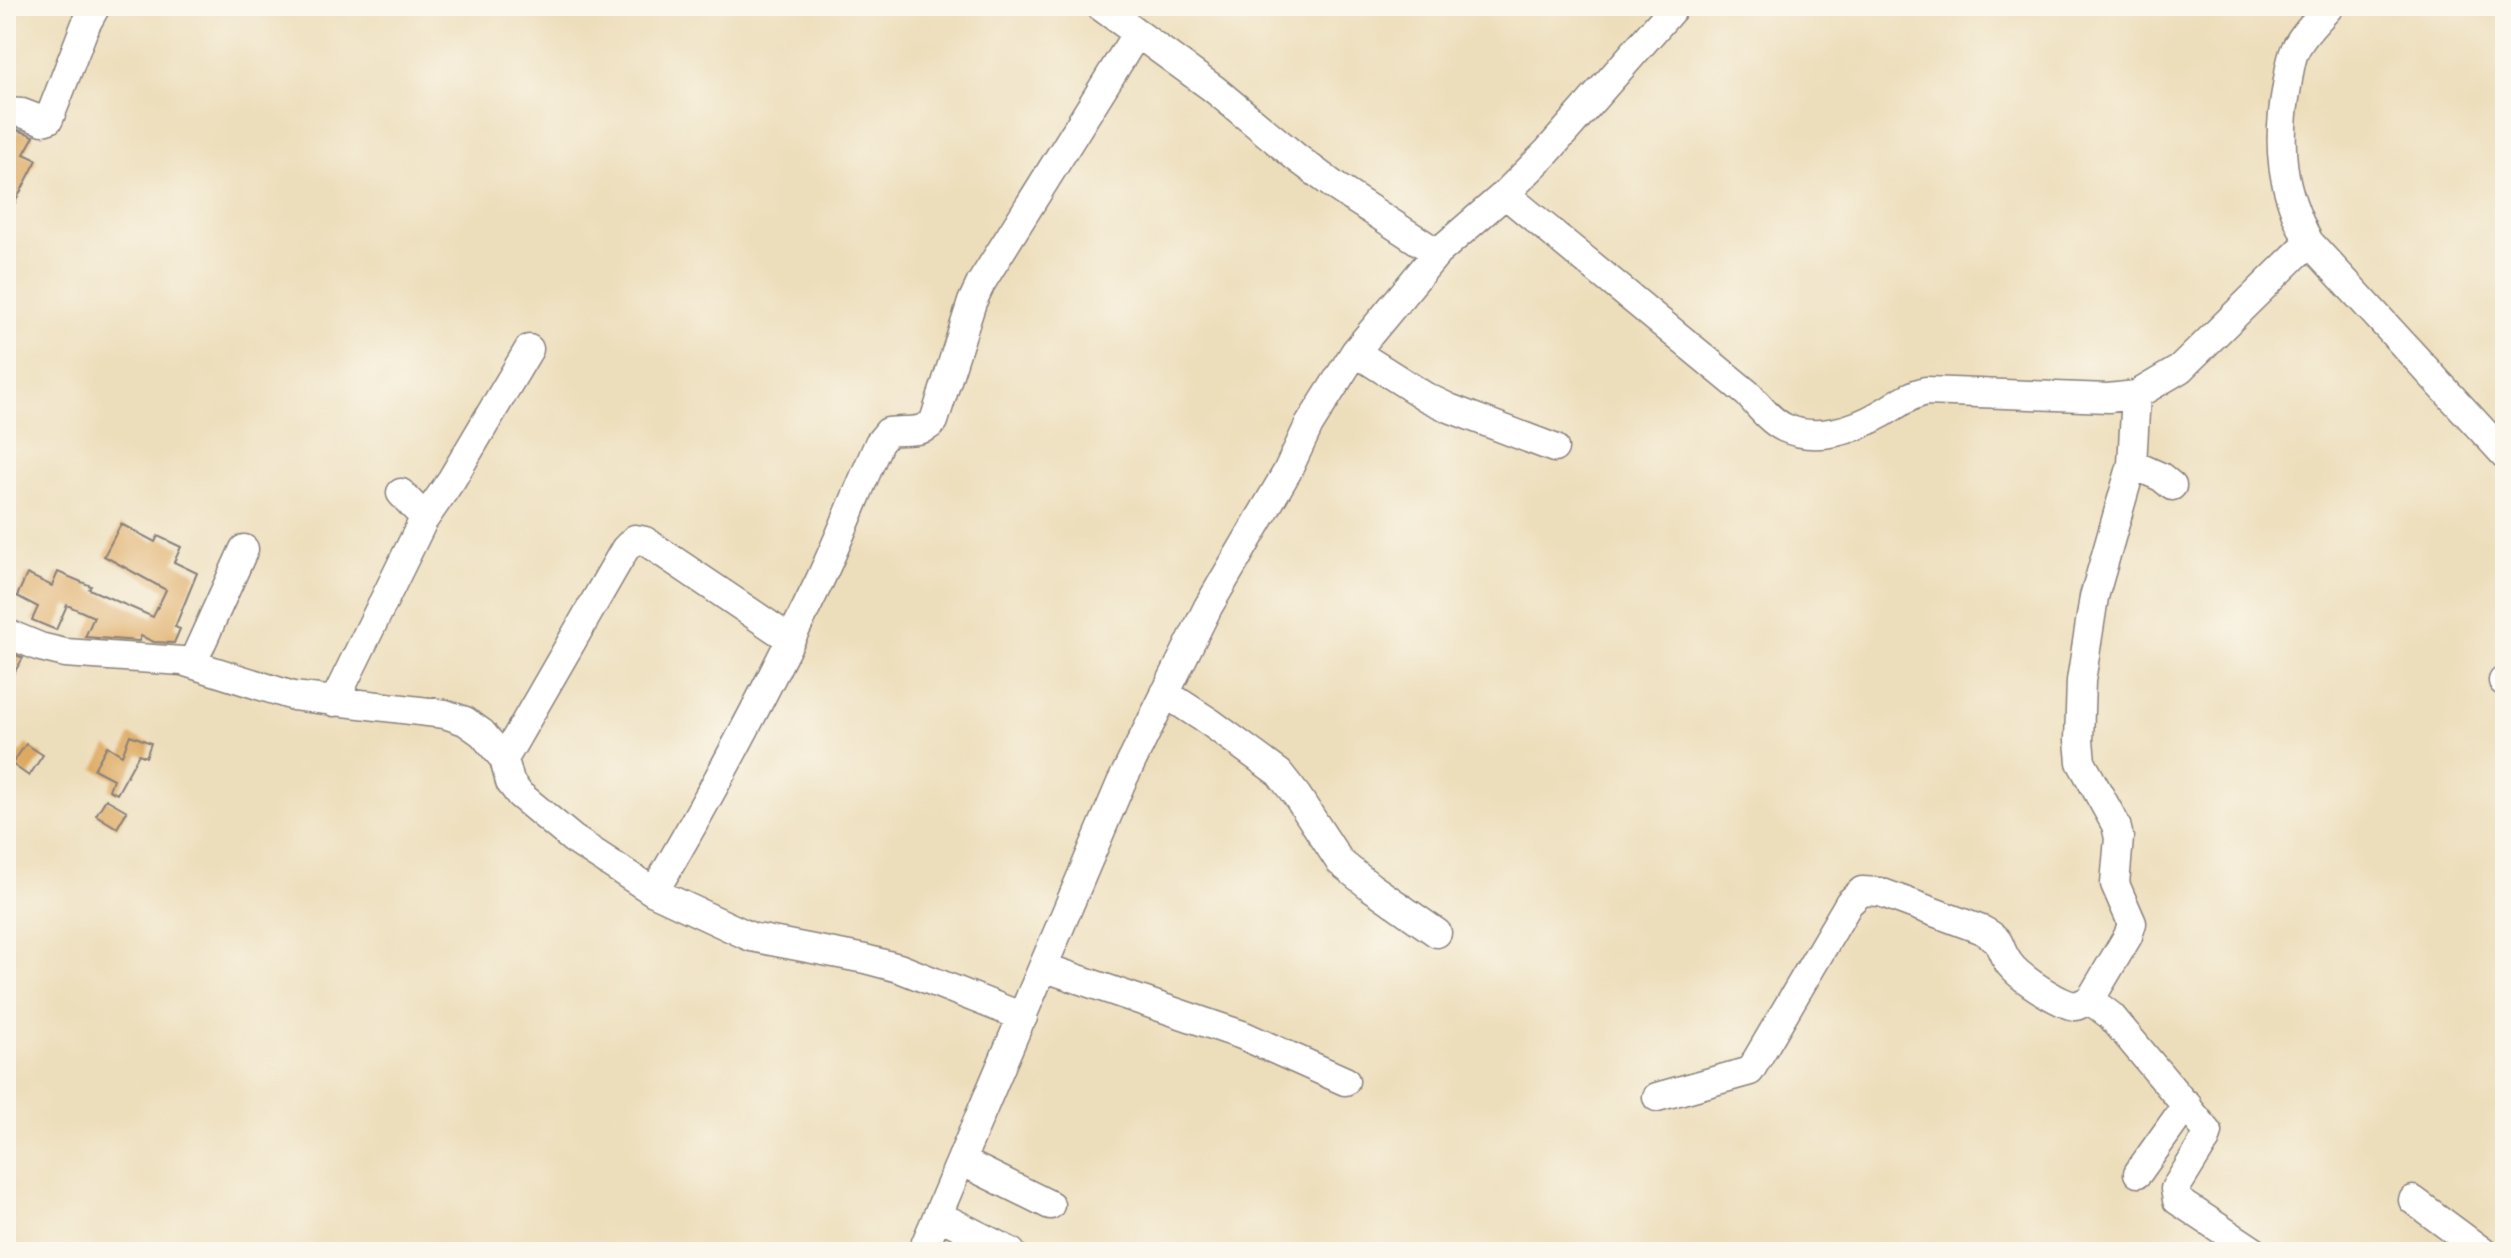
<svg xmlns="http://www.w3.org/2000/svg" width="2511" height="1258" font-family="'Playpen Sans',sans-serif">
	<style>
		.building { fill: #dda85f }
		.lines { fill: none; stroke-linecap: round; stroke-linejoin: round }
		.minor-casing { stroke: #88807b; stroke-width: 31 }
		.minor { stroke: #fff; stroke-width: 28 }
	</style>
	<rect width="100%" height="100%" fill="#fbf7ec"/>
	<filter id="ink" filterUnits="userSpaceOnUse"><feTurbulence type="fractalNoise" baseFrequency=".0125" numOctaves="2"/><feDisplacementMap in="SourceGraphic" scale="16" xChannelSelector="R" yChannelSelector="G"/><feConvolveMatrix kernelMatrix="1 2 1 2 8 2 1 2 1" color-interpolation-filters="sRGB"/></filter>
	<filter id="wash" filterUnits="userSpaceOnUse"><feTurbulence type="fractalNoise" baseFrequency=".006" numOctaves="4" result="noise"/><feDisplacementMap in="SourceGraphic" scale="32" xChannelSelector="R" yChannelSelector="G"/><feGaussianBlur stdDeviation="1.8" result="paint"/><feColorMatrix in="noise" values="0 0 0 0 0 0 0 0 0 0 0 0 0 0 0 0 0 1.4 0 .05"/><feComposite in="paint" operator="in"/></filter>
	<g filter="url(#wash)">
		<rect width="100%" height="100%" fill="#eddebb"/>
		<g id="blocks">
			<path class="building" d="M 18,130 L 34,136 L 24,154 L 37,160 L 6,220 L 6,154 Z
				M 121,524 L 155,542 L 158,536 L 181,547 L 174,562 L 197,573 L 175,627 L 180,629 L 174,643 L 154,642 L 141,636 L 139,641 L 85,637 L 94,617 L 67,605 L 56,630 L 32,620 L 38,607 L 17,596 L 27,574 L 52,586 L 58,572 L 91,586 L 89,589 L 153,617 L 166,590 L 104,556 Z
				M 6,651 L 23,658 L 6,686 Z
				M 130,735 L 151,743 L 146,757 L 139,754 L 117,794 L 109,790 L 113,779 L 94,769 L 107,746 L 122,755 Z
				M 26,744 L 43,755 L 29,776 L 12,764 Z
				M 106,799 L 127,811 L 117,828 L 96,815 Z"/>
		</g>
	</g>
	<g filter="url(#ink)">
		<use href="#blocks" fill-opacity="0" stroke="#88807b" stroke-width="2"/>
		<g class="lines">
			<defs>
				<path id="minor" d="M 1100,6 L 1214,89 L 1297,158 L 1336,187 L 1437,253 L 1505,194 L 1547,152 L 1675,6
					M 2330,6 C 2318,20 2303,33 2295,50 C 2290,61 2289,74 2287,86 C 2276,145 2281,189 2309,242 L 2505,455
					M 6,112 L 22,113 L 43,121 L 49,119 L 85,26 L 96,6
					M 1505,194 L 1748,394 C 1759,406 1770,421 1785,428 C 1816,442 1854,430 1881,414 C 1897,405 1908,395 1926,391 L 2108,398 L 2136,395 L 2180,369 L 2309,242
					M 1355,352 L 1426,397 L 1449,408 L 1554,448
					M 2136,395 L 2132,464 L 2094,597 L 2088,636 L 2081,681 L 2079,740 L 2081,762 L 2116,825 L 2119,838 L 2115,884 L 2132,923 L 2128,936 L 2090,1000 L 2111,1016 L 2208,1132 L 2206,1139 L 2175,1189 L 2177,1200 L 2255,1252
					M 2132,464 L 2161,477 L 2172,486
					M 423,521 L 452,479 L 529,349
					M 6,633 L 40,647 L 65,653 L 182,661 L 293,696 L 445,714 L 465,721 L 482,733 L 504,759 L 510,782 L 520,795 L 573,839 L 654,892 L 751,937 L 865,959 L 899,968 L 1023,1017
					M 192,664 L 244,549
					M 2503,681 L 2505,680
					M 1165,693 L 1211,723 L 1279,773 L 1297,796 L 1340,862 L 1371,887 L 1437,933
					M 334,702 L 423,521 L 421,514 L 401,493
					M 504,759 L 625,549 L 635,539 L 645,541 L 790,639
					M 654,892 C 713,792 767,689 818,584 C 840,538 858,490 879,443 L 888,432 C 906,429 921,435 934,421 L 972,302 L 981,283 L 1137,33
					M 1043,967 L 1242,1035 L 1345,1081
					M 1657,1097 L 1750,1071 L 1849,903 L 1862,891 L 1880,892 L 1982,930 C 2005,942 1996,945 2008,962 C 2018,977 2059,1004 2076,1006 L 2090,1000
					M 961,1161 L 1050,1205
					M 2138,1173 L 2187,1104
					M 2413,1200 L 2483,1252
					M 938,1215 L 1011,1252
					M 922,1252 L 1121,783 L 1208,607 L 1287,472 L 1309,425 L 1355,352 L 1437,253"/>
			</defs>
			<use href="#minor" class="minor-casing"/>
			<use href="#minor" class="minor"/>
		</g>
	</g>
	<rect width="2511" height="1258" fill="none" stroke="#fbf7ec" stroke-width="32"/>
</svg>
